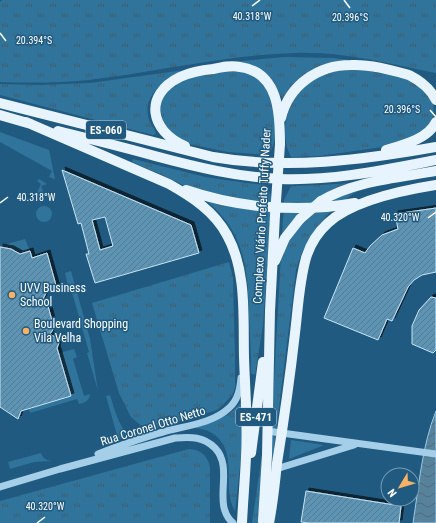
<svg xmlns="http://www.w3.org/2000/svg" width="436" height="523" font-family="'Roboto Condensed',sans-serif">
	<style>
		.grass { fill: url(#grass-tufts) }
		.garden { fill: #30749c }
		.water { fill: url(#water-waves); stroke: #98cce9 }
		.building { fill: url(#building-hatch); stroke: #c8e5f6; fill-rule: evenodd; filter: url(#shadow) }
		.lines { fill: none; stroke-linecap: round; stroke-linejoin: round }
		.minor { stroke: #a5cfe8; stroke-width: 7 }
		.major { stroke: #e7f4fd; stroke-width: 10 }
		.major-bridge { stroke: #e7f4fd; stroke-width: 10 }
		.ticks { fill: none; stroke: #fff; stroke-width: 1.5 }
		.poi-dot { fill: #f5b265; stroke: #205a80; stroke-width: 1.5 }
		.labels { text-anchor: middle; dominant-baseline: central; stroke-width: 3; stroke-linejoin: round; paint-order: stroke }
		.shield { fill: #205a80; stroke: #bcced9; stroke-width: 1 }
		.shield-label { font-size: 11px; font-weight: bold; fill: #fff }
		.street-label { font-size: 12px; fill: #fff; stroke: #205a80 }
		.poi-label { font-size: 12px; fill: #fff; stroke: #205a80; text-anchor: start }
		.ticks-label { font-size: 10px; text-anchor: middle; fill: #fff; stroke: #205a80; stroke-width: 3; stroke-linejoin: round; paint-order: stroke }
	</style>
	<defs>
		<pattern id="grass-tufts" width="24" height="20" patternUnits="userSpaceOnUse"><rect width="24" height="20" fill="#30749c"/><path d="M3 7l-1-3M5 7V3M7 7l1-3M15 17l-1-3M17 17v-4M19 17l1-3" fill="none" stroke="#415c6c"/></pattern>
		<pattern id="water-waves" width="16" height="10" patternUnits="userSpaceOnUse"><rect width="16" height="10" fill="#57829c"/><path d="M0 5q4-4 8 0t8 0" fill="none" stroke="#526a78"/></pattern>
		<pattern id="building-hatch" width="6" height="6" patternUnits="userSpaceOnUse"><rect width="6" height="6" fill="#5d93b3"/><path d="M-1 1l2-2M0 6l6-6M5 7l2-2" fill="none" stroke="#577a8f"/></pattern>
		<filter id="shadow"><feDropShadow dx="3" dy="-3" stdDeviation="0" flood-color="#0009"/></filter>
	</defs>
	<rect width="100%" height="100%" fill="#205a80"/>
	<path class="grass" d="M 2,0 L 436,0 L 436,73 C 390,64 343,51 295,53 C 226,55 157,72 88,80 C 59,83 29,83 0,82 L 0,2 Z
		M 284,57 L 333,58 L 357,61 L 347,61 L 283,98 C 278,95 277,87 274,82 C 264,67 247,66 231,62 Z
		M 341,69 L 363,70 L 404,78 L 411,81 L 423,90 L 433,102 L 434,114 L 430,123 L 427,126 L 411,138 L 382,147 L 320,156 L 291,157 C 289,152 286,147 286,142 C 281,114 297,85 324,74 C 329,72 336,71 341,69 Z
		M 185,70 C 167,79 144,92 148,116 C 149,123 155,128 156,134 L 153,135 L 0,95 L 0,84 L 41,85 L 90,83 Z
		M 233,70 C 242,71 251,73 259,79 C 274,90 278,126 274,143 C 273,147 270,151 269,155 L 228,152 L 189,144 L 173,135 L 160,117 L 160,102 L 172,85 L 195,76 Z
		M 133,159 L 205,177 L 246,183 L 267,185 L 272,200 L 263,325 L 255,375 L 252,374 L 251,373 C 251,353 250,334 249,315 C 248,265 244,228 200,196 C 180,181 155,172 132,162 Z
		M 352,183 L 359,190 C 328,209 306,235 296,270 L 271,473 L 269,473 L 284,200 L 291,186 L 320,185 Z
		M 229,262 L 233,278 L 235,357 L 235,387 L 233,394 L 223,405 L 217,410 L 160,427 L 152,429 L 144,428 L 131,417 L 119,393 L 92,303 Z
		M 241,403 L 242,403 L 243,439 L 235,511 C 221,488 239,455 215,435 C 208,430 200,428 192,428 L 228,415 Z
		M 264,441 L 259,523 L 252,523 Z
		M 189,449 C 201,450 207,455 210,467 L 210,523 L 0,523 L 0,501 Z"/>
	<path class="garden" d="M 0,132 L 49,150 L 55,179 L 49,177 L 52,171 L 0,142 Z
		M 39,179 L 47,184 L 41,186 L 44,194 L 49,193 L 50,197 L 41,197 L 33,201 L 41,184 L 37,181 Z
		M36 214a8 8 0 1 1 16 0a8 8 0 1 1-16 0Z
		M 25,239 L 30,251 L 19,254 L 11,249 L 0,248 L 0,246 Z
		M 71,271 L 90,339 L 98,391 L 87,353 L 89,352 L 71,289 L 69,290 L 65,273 Z
		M 74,349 L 77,357 L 73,359 L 84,396 L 90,394 C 89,401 85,403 79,404 L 77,399 L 30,413 L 29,409 L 71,396 L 59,353 Z
		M 110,395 C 115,411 118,424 129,436 L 114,441 L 117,435 L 106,396 Z
		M 291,440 L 324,445 L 289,459 Z
		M 41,453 C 43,458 45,460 51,461 L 34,462 L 10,469 L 8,462 Z"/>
	<path class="water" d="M 436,411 L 436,523 L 413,523 C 419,485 422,446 436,411 Z"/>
	<path class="building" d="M 62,170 L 191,225 L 199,253 L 95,283 L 86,254 L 89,254 L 81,223 L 78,224 ZM 105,217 L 113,246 L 100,250 L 92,220 Z
		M 436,208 L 436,272 L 422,275 L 414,280 L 408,287 L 392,321 L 387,319 L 378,340 L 324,318 L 353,248 L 365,253 L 370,246 L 382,235 L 398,229 L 395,214 Z
		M 0,247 L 11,249 L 20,254 L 30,251 L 32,258 L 47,253 L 57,289 L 47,291 L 41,303 L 48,306 L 54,328 L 50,334 L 60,340 L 57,348 L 71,396 L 21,411 L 18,419 L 0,407 Z
		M 431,297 L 436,298 L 436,350 L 433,353 L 412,344 L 412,326 L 419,310 Z
		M 306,491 L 401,506 L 399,523 L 309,523 L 301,522 Z"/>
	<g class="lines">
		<path class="minor" d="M 267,431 L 436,454
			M 98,454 C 119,446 141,438 163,432 C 184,426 212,424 229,408 C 238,400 240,389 241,378
			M 276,469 L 354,445
			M 0,487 L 60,469 L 175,438 C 191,437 203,436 215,448 C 235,469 211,504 233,523"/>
		<path class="major" d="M 0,103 L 213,157 C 287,170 363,160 436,147
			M 0,115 L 31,124
			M 281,118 C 289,85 318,65 351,65 C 370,64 391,70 409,75 C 421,81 430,88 436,100
			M 26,122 L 169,184 C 192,197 214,211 227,235 C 247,271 243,317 244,357 C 245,390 248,423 246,457 C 245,479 243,501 242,523
			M 58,131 C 90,139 123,147 155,156 C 196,167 237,177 280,179 C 333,181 384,170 436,160
			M 185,146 C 150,131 143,95 180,77 C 191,72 201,70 213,69 C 222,67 231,65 240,67 C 279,72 280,114 280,144
			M 386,150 C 403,145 428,139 436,122
			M 186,190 C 239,208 300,213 355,203
			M 321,201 C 355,181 397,178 436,171
			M 275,261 L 285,238 L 300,219
			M 251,453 L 263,362
			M 263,521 L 267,455 L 270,311 L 275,215
			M 269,523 C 273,503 275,483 277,463 C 284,420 290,377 295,333 C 298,309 299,283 306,258 C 310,245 318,232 328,223 C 352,201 404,190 436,185"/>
		<path class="major-bridge" d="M 275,215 L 280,144
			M 300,219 L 321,201"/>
	</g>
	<path class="ticks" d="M 344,0 L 350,8M 252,6 L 260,0M 0,33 L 6,41M 430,110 L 436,117M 0,203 L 8,197M 428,218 L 436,212M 37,523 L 45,517"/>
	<g class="poi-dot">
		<circle cx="12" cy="295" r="4"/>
		<circle cx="26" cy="331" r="4"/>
	</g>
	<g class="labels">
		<g class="shield">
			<rect x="86" y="121" width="40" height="18" rx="3"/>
			<rect x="236" y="408" width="40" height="18" rx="3"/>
		</g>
		<g class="shield-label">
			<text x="106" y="130">ES-060</text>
			<text x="256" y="417">ES-471</text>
		</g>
		<g class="street-label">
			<text transform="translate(262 216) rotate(-87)">Complexo Viário Prefeito Tuffy Nader</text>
			<text transform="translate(153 426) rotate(-17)">Rua Coronel Otto Netto</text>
		</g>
		<g class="poi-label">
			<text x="20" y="288">UVV Business<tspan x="20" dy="14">School</tspan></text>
			<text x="34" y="324">Boulevard Shopping<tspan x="34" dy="14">Vila Velha</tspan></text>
		</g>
	</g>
	<g class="ticks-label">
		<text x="252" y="20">40.318°W</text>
		<text x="350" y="21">20.396°S</text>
		<text x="34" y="44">20.394°S</text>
		<text x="402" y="113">20.396°S</text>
		<text x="36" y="201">40.318°W</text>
		<text x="400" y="221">40.320°W</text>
		<text x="45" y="510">40.320°W</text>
	</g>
	<g transform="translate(400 487) rotate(232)"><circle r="19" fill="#205a80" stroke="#799cb3"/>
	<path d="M0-3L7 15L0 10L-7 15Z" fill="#f5b265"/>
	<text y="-6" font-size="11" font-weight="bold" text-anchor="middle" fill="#ffffff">N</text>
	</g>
</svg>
